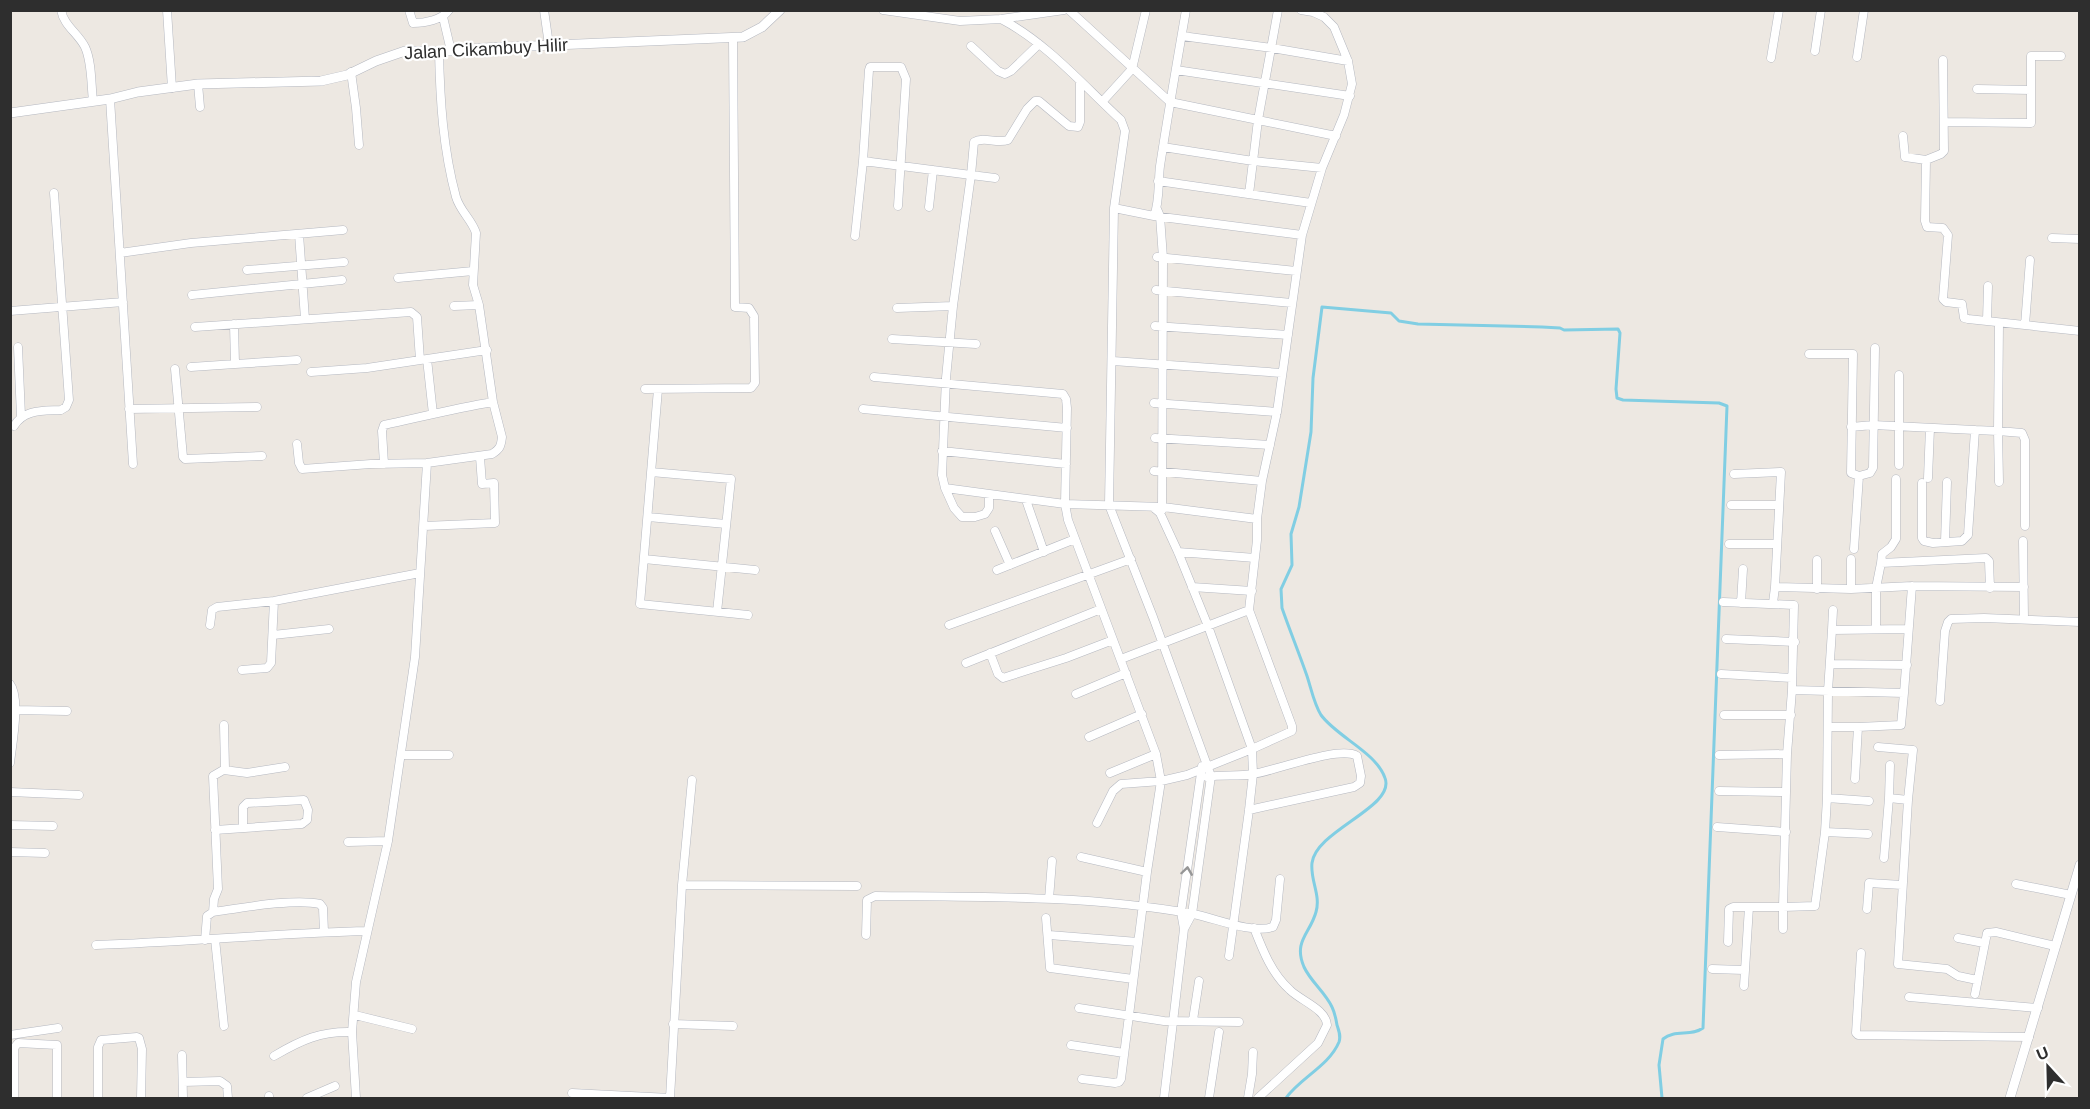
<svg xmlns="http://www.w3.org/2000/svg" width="2090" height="1109" font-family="Helvetica,sans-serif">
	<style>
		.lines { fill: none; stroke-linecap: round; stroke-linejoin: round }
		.stream { stroke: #81cee3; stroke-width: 3 }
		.minor-casing { stroke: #b5b8c0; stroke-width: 9 }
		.tertiary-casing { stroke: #b5b8c0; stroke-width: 10 }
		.minor { stroke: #fff; stroke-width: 8 }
		.tertiary { stroke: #fff; stroke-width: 9 }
		.oneway { stroke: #969696 }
		.labels { text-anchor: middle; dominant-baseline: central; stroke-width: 4.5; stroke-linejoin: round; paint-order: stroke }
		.street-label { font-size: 18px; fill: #2e2e2e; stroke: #fff }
	</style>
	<rect width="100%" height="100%" fill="#ede8e2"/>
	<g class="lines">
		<path class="stream" d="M 1286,1098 C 1300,1078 1329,1066 1339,1042 C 1341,1036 1339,1031 1337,1025 C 1336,1019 1335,1013 1332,1007 C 1325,992 1311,982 1304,967 C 1293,941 1310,934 1316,912 C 1321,895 1310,880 1312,863 C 1316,830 1396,807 1385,778 C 1376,752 1337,737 1321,715 C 1314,704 1311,688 1307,676 C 1299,653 1290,631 1282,608 L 1281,589 L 1292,565 L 1291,534 L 1299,507 L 1311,432 L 1313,378 L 1322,307 L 1391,313 L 1399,321 L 1418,324 L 1542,327 L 1560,328 L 1564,330 L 1618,329 L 1620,333 L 1616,389 L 1617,398 L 1623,400 L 1719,403 L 1727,406 L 1703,1028 C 1691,1037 1675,1029 1663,1039 L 1659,1065 L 1662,1098"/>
		<defs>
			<path id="minor" d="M 61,10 C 64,26 78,33 85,47 C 92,62 91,84 93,101
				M 167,10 L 172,88
				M 409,10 L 413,23 C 425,23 442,20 449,10
				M 544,10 L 549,45
				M 883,10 L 960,21 L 1001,19 L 1064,10
				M 1069,10 L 1170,102 L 1336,136
				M 443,17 L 451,51
				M 1001,19 C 1047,43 1083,85 1121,120 L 1125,131 L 1114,208 L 1109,505 L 1153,617 L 1211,776 L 1192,914 L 1184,929
				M 1182,36 L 1272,48 L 1348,61
				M 971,46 L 998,71 L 1005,74 L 1011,71 L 1039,44
				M 1815,51 L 1821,10
				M 1857,57 L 1864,10
				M 1771,58 L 1779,10
				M 1943,60 L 1944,151 L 1941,154 L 1926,160 L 1925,221 L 1927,227 L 1943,228 L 1948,235 L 1943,299 L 1946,302 L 1962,304 L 1964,318 L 1968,319 L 2080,331
				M 1176,70 L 1350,96
				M 351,72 L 356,108 L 359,145
				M 198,84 L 200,107
				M 1977,89 L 2031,90
				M 110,99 L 133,464
				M 1102,102 L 1132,69 L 1146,10
				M 1944,122 L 2031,123 L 2031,56 L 2061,56
				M 1903,136 L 1905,157 L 1926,160
				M 1163,147 L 1253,161 L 1322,168
				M 863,161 L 869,70 L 870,67 L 901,67 L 906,79 L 898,206
				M 995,178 L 971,175 L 953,306 L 946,378 L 942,475 L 945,488 L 1065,504 L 1068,520 L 1156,754 L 1110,773
				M 1158,181 L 1311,203
				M 1249,194 L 1258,120 L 1278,10
				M 929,207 L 933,170
				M 1114,208 L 1154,216 L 1302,235
				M 1157,209 L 1160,216 L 1163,258 L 1162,510
				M 1154,216 C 1160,201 1158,181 1160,166 C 1168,114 1177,62 1186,10
				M 299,234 L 305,319
				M 855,236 L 863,161 L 971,175 L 974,142 C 984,136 997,144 1008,140 L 1027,109 L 1035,101 L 1039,101 L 1069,126 L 1078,127 L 1080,122 L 1080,81
				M 2052,238 L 2080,239
				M 120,253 L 191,243 L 343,230
				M 1157,257 L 1296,271
				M 247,270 L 344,262
				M 398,278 L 473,271
				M 1156,290 L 1292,303
				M 192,295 L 342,280
				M 454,306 L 479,305
				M 897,308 L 953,306
				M 10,311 L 123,302
				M 1987,321 L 1988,286
				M 1999,323 L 1998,431 L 2022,433 L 2025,440 L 2025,526
				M 234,324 L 235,364 L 297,360
				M 2025,325 L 2030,260
				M 1155,326 L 1288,335
				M 195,327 L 411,312 L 417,317 L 420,360
				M 892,339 L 976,344
				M 18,347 L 21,416
				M 1809,354 L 1853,354 L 1851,473 L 1859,476 L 1870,473 L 1873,468 L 1875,348
				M 427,359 L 433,414
				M 1113,361 L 1282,373
				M 191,367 L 235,364
				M 175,369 L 183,457 L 185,459 L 262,456
				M 311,372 L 367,368 L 487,350
				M 1899,375 L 1899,465
				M 874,377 L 1063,394 L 1066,399 L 1067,408 L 1065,504 L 1163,507 L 1257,519 L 1257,540 L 1249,610 L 1292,726 L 1292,731 L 1252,749 L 1187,775 L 1161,781 L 1121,784 L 1113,791 L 1097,823
				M 645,389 L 751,388 L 755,383 L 754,316 L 749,308 L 735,307 L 733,38
				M 658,389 L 640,604 L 748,615
				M 1154,403 L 1277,412
				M 129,409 L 257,407
				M 863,409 L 1067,428
				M 14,426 C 24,409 43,411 61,410 L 66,407 L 69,400 L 54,193
				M 1851,427 L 1873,425 L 1975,430
				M 1155,438 L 1270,445
				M 297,444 L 299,463 L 302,469 L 371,464 L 427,463
				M 942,451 L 1066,464
				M 384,464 L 382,431 L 384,425 C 421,417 457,408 493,402
				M 1154,471 L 1262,481
				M 651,472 L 731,479 L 717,612
				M 1734,474 L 1781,472 L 1775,587
				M 1928,478 L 1930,428
				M 1922,483 L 1922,538 L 1924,541 L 1933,543 L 1962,541 L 1968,535 L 1975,430 L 1998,431 L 1999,482
				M 945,488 L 954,508 L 962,517 L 975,517 L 985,514 L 989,508 L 989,495
				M 1026,500 L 1044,552
				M 1731,505 L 1778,505
				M 1154,508 L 1160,513 L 1178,552 L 1208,626 L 1252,749 L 1253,774 L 1249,810 L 1229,956
				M 648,517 L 726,524
				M 1257,519 L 1262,481 L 1277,412 L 1302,235 L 1322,168 L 1344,115 L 1352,84 L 1348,61 L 1334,27 L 1324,17 L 1313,12 L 1301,10
				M 424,526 L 495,523 L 494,483 L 482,484 L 480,457
				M 995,531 L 1010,565
				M 2023,541 L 2024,619
				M 1945,542 L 1947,482
				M 1729,544 L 1777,544
				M 1854,549 L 1859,476
				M 1178,552 L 1255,558
				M 644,559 L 755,570
				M 1817,560 L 1817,589
				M 1881,563 L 1882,554 L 1891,547 L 1896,539 L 1896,479
				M 997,570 L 1075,539
				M 1192,587 L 1252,591
				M 1851,589 L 1851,559
				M 1723,602 L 1794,605 L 1792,690
				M 1741,603 L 1743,569
				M 1773,603 L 1775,587 L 1851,589 L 1912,586 L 2024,587
				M 210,625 L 212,610 L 217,607 L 274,601 L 420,573
				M 949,625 L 1131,559
				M 1876,629 L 1876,588 L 1881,563 L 1986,558 L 1989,561 L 1990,588
				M 1832,630 L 1833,610
				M 273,635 L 329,629
				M 1726,639 L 1795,642
				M 990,653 L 998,674 L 1003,678 L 1066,658 L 1113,640
				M 1121,659 L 1249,610
				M 966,663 L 1101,609
				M 1830,664 L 1907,665
				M 242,670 L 267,668 L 271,663 L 274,601
				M 1721,674 L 1792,678
				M 10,684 C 21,698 12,744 10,763
				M 1076,694 L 1126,673
				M 1940,701 L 1945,631 L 1948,622 L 1951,619 L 1984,618 L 2080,622
				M 15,710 L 67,711
				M 1724,715 L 1791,715
				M 1828,727 L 1858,727
				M 1089,737 L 1142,714
				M 1878,747 L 1913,750 L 1908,800 L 1898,964 L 1947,969 L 1958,976 L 1977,980
				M 401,755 L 449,755
				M 1719,755 L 1787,754
				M 1890,765 L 1889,798 L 1908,800
				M 224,770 L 247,773 L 285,767
				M 1207,777 C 1222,774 1238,777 1253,774 C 1275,771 1339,745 1357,756 L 1361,776 L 1360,783 L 1354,787 L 1249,810
				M 1855,779 L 1858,727 L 1901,725 L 1904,693
				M 1719,791 L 1786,792
				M 10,792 L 79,795
				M 1869,801 L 1827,798 L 1828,691 L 1832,630 L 1908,629
				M 10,825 L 53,826
				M 1717,827 L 1786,832
				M 215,830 L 302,824 L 307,820 L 308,810 L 304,800 L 247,803 L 243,807 L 243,828
				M 1825,832 L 1868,834
				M 348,842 L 388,841
				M 10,852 L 45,853
				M 1081,857 L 1147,872
				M 1884,858 L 1889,798
				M 2016,884 L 2071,895
				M 682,885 L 857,886
				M 1049,899 L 1052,861
				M 1867,909 L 1869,883 L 1902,885
				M 213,912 L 214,899 L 218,889 L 213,776 L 225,769 L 224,725
				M 1046,918 L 1050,968 L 1133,979
				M 1254,928 C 1263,951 1272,974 1290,990 C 1301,1001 1326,1009 1327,1025 L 1318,1043 L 1258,1098
				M 1783,929 L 1783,907 L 1815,906 L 1825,832 L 1827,798
				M 866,935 L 867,900 L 875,896 C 980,897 1088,895 1193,914 C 1215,918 1251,934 1273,927 L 1276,920 L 1280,879
				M 1049,935 L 1138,942
				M 1958,938 L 1984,943
				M 215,939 L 224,1026
				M 205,940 L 207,916 L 213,912 C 241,908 295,898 320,904 L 323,908 L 324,932
				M 1728,942 L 1729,909 L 1733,907 L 1749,907
				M 96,945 C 187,942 277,933 367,931
				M 1861,953 L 1856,1033 L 1858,1035 L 2029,1037
				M 1712,969 L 1744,970
				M 1744,986 L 1749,907 L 1783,907 L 1787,754 L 1792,690 L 1904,693 L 1912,586
				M 1975,994 L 1987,933 L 1996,932 L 2055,946
				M 1909,997 L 2038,1008
				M 1079,1008 L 1164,1021 L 1239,1022
				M 355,1015 L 412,1029
				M 1193,1020 L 1199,981
				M 673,1024 L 733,1026
				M 10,1035 L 58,1028
				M 1071,1045 L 1124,1053
				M 182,1055 L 183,1098
				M 274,1056 C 301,1040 321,1031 352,1032
				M 1082,1079 L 1115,1083 L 1119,1082 L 1121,1079 L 1147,872 L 1161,781 L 1156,754
				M 183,1082 L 220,1081 L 227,1086 L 228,1098
				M 572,1093 L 670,1098 L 682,885 L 692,780
				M 269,1096 L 269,1098
				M 14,1098 L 14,1048 L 18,1043 L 57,1045 L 57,1098
				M 98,1098 L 98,1047 L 101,1040 L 137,1037 L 139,1038 L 142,1049 L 141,1098
				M 307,1098 L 335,1086
				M 356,1098 L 352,1032 L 356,982 L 388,841 L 415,657 L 427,463 L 492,454 C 500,449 501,446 502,437 L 493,402 L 479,305 L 473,285 L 476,233 C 472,220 460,211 456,197 C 443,149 440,100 439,51
				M 1164,1098 L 1184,929 L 1181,912 L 1202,766
				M 1209,1098 L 1219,1032
				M 1248,1098 L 1252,1074 L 1253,1052"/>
			<path id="tertiary" d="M 10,113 L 110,99 L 138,92 L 198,84 L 321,81 L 347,75 L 376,61 L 405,51 L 451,51 L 483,48 L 743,37 L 762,27 L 780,10
				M 2010,1098 L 2080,865"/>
		</defs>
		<use href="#minor" class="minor-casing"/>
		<use href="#tertiary" class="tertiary-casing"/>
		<use href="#minor" class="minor"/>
		<use href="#tertiary" class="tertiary"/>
	</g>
	<defs><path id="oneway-chevron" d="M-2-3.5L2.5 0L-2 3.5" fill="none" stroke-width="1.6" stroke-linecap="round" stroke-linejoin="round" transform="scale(1.5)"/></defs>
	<use class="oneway" href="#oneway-chevron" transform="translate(1187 871) rotate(-82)"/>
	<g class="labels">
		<g class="street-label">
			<text transform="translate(486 49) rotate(-3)">Jalan Cikambuy Hilir</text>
		</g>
	</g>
	<rect width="2090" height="1109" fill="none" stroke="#2e2e2e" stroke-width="24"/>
	<g transform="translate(2048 1067) rotate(338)" stroke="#ffffff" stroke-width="4.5" paint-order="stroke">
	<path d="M0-4.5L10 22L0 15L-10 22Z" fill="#2e2e2e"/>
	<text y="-9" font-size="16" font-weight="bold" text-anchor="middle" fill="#2e2e2e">U</text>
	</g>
</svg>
